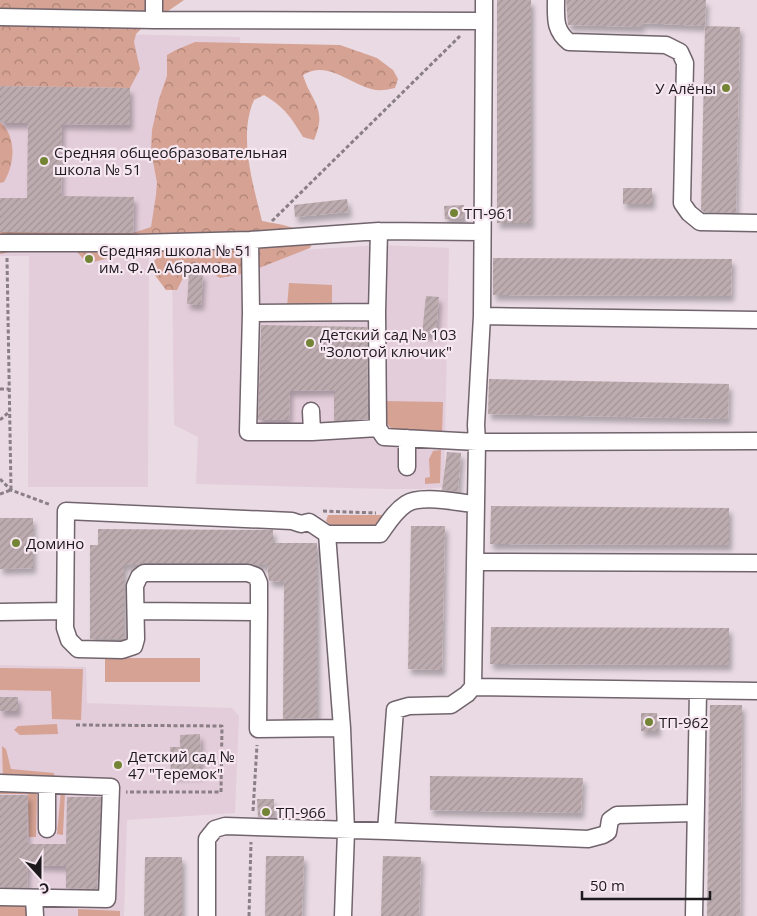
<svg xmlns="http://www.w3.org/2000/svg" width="757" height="916" font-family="'Open Sans',sans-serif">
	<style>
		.built { fill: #e3cdda }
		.green { fill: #d6a293 }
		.forest { fill: url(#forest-crowns) }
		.building { fill: url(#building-hatch); filter: url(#shadow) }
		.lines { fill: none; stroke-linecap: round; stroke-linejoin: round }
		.minor-casing { stroke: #71646c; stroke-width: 19 }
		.path { stroke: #8a7f85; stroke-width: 3; stroke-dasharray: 4 2.5; stroke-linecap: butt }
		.minor { stroke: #fff; stroke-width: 16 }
		.poi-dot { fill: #738535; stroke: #f6e7f0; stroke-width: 2 }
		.labels { text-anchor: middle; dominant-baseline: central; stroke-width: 4.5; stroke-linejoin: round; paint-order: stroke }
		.poi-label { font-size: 15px; fill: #1e191c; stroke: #f6e7f0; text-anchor: start }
	</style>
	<defs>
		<pattern id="forest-crowns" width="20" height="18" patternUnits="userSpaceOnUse" patternTransform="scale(1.25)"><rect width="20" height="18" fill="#d6a293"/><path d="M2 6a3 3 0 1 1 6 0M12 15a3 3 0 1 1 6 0" fill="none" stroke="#ad8377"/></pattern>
		<pattern id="building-hatch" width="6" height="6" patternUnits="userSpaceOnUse" patternTransform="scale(1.25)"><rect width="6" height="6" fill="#bdacaf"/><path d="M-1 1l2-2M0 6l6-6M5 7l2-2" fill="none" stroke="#a29396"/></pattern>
		<filter id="shadow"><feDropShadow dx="3" dy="5.5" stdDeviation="2.5" flood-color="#0004"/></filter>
	</defs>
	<rect width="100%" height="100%" fill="#e9dae3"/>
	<path class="built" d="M 0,31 L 240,37 L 236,254 L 380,245 L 449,248 L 444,487 L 422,489 L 386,489 L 196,484 L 198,437 L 174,425 L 172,262 L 149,254 L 148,487 L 28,487 L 29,256 L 0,256 Z
		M 0,665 L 86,667 L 87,703 L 232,708 L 239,716 L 235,813 L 127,820 L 124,916 L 0,916 Z"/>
	<path class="green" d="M 289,283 L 332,285 L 332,308 L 287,307 Z
		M 384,401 L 443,402 L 442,435 L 395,432 L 382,419 Z
		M 441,450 L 440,483 L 425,484 L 425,478 L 430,477 L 429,459 L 433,451 Z
		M 328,515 L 386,515 L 386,523 L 372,529 L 332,527 L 326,521 Z
		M 105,658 L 200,658 L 200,682 L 105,682 Z
		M 0,668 L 83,669 L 81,720 L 52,719 L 51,691 L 0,690 Z
		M 57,724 L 58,734 L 20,735 L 14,730 L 18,726 Z
		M 2,746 L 6,749 L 11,769 L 54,773 L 55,781 L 3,780 Z
		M 0,789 L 33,789 L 37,795 L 36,837 L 29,837 L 28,794 L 0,794 Z
		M 61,791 L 65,792 L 63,835 L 57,834 Z
		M 0,905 L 27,906 L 27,916 L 0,916 Z
		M 78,909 L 120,911 L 120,916 L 78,916 Z"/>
	<path class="forest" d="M 0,0 L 184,0 L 168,11 L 149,21 L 136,34 L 134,42 L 140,69 L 130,88 L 0,86 Z
		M 195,42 L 340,45 L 377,58 L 393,70 L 398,79 L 395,88 C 389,89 383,91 376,90 C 351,86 328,59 303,75 C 311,102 328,108 314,140 L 303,137 C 291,117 284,107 264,95 L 254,100 C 238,136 253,184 262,221 C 279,224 300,227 314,239 L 310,248 L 246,273 L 220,278 L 210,272 L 187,270 L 177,290 L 166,290 L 151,270 L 152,263 L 157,258 L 156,250 L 142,250 L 93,262 L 84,260 L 74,248 L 15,251 L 0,254 L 0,232 L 133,233 L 151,227 L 156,195 L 157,183 L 151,150 L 152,130 L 159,99 L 167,76 L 167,55 L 176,50 Z
		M 0,122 C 17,137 15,163 4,182 L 0,183 Z"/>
	<path class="building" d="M 497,0 L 531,0 L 531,223 L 497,223 Z
		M 566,0 L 706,0 L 705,26 L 642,23 L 641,27 L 568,25 Z
		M 705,26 L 740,27 L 736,213 L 704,212 L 701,210 Z
		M 0,86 L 130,88 L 130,125 L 62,124 L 61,196 L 134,197 L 133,233 L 0,232 L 0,198 L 27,198 L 28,123 L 0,123 Z
		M 623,188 L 652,188 L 652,204 L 623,204 Z
		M 347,199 L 349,212 L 295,217 L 294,205 Z
		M 464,205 L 464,219 L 445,219 L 444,206 Z
		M 493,258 L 732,259 L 731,296 L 493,295 Z
		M 189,273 L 203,274 L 201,305 L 187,304 Z
		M 426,296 L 439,297 L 436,334 L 422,334 Z
		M 261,325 L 367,327 L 368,419 L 334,421 L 334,390 L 290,391 L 289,420 L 258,420 Z
		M 489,379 L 729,384 L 728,419 L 488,414 Z
		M 447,452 L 461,453 L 458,492 L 442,490 Z
		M 491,506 L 729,508 L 729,545 L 490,544 Z
		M 0,518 L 33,518 L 33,568 L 0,569 Z
		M 411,526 L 445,526 L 442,670 L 408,669 Z
		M 98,529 L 273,530 L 273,543 L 317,543 L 317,718 L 283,719 L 284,582 L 269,581 L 267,565 L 256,565 L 248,563 L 144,563 L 138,565 L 124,565 L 124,639 L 90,639 L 90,545 L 98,545 Z
		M 491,627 L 729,628 L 729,665 L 490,664 Z
		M 0,697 L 18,697 L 18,711 L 0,711 Z
		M 710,705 L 742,705 L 740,916 L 707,916 Z
		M 641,713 L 657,713 L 658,731 L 641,731 Z
		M 200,734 L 201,774 L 171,775 L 170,747 L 180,747 L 180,735 Z
		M 430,776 L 583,778 L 581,813 L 430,810 Z
		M 0,795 L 28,795 L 27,844 L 66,844 L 67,797 L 101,797 L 97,889 L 66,888 L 66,866 L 28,865 L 27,888 L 0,887 Z
		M 257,799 L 274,799 L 274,818 L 258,817 Z
		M 266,856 L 304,856 L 302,916 L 265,916 Z
		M 383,856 L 421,857 L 419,916 L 381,916 Z
		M 145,857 L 182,857 L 182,916 L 144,916 Z"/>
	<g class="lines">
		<defs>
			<path id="minor" d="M 154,0 L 154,20 L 484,21 L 484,0
				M 556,0 C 556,18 554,30 569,42 L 666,45 L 680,52 L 685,63 L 682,203 L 689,213 L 700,222 L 757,223
				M 0,17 L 154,20
				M 250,240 L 251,313 L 248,432 L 312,432 L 378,428
				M 0,243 L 136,243 L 250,240 L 379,231 L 482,232
				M 377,312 L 379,231
				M 251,313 L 377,312 L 378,428 L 384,437 L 477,442 L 757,441
				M 482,316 L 484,21
				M 311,411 L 312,432
				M 407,467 L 407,438
				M 475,562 L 757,563
				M 136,611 L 259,612 L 259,583 L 256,576 L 248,573 L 144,573 L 139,577 L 135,586 L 136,639 L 134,646 L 122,650 L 78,649 L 69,640 L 65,628 L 66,511 L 292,521 L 301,524 L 309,522 L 327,534 L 380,534 C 388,523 395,511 406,504 C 421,494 459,503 476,504
				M 0,612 L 64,611
				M 259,612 L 258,729 L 342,728 L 327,534
				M 473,687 L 477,442 L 476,425 L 482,316 L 757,320
				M 342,728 L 346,831 L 343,916
				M 0,783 L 111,787 L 107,899 L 0,897
				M 47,829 L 47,785
				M 386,831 L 588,839 L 603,835 L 608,832 L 610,820 L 617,815 L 695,813
				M 34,898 L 35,916
				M 207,916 L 207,839 L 215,829 L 225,826 L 386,831 L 395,710 L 409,706 L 451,705 L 467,694 L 473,687 L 757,691
				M 694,916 L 698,691"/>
		</defs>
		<use href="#minor" class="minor-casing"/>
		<path class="path" d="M 272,221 L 460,36
			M 7,258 L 11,490
			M 0,389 L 9,389
			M 0,420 L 9,412
			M 0,479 L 11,490 L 51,505
			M 0,494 L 11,490
			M 323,511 L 376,513
			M 76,725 L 222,726 L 221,792 L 126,792
			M 253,811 L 257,745
			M 249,916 L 251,842"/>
		<use href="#minor" class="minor"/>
	</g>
	<g class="poi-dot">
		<circle cx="726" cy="88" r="5"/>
		<circle cx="44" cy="161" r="5"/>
		<circle cx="454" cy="213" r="5"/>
		<circle cx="89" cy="259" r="5"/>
		<circle cx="310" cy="343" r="5"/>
		<circle cx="16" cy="543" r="5"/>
		<circle cx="649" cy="722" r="5"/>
		<circle cx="118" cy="765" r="5"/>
		<circle cx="266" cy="812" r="5"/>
	</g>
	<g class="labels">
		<g class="poi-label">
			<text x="716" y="88" text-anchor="end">У Алёны</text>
			<text x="54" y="152">Средняя общеобразовательная<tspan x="54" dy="17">школа № 51</tspan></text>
			<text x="464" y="213">ТП-961</text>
			<text x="99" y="250">Средняя школа № 51<tspan x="99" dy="17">им. Ф. А. Абрамова</tspan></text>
			<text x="320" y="334">Детский сад № 103<tspan x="320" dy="17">"Золотой ключик"</tspan></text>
			<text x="26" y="543">Домино</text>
			<text x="659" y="722">ТП-962</text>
			<text x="128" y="756">Детский сад №<tspan x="128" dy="17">47 "Теремок"</tspan></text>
			<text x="276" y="812">ТП-966</text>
		</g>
	</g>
	<g transform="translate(40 876) rotate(159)" stroke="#f6e7f0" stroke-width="4" paint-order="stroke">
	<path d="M0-4L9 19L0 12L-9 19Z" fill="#1e191c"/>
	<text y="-8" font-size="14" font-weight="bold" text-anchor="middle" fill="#1e191c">С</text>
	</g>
	<path d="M582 891v8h128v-8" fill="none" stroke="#1e191c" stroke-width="2.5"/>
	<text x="590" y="891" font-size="15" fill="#1e191c" stroke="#f6e7f0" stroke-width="4" paint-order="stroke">50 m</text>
</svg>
